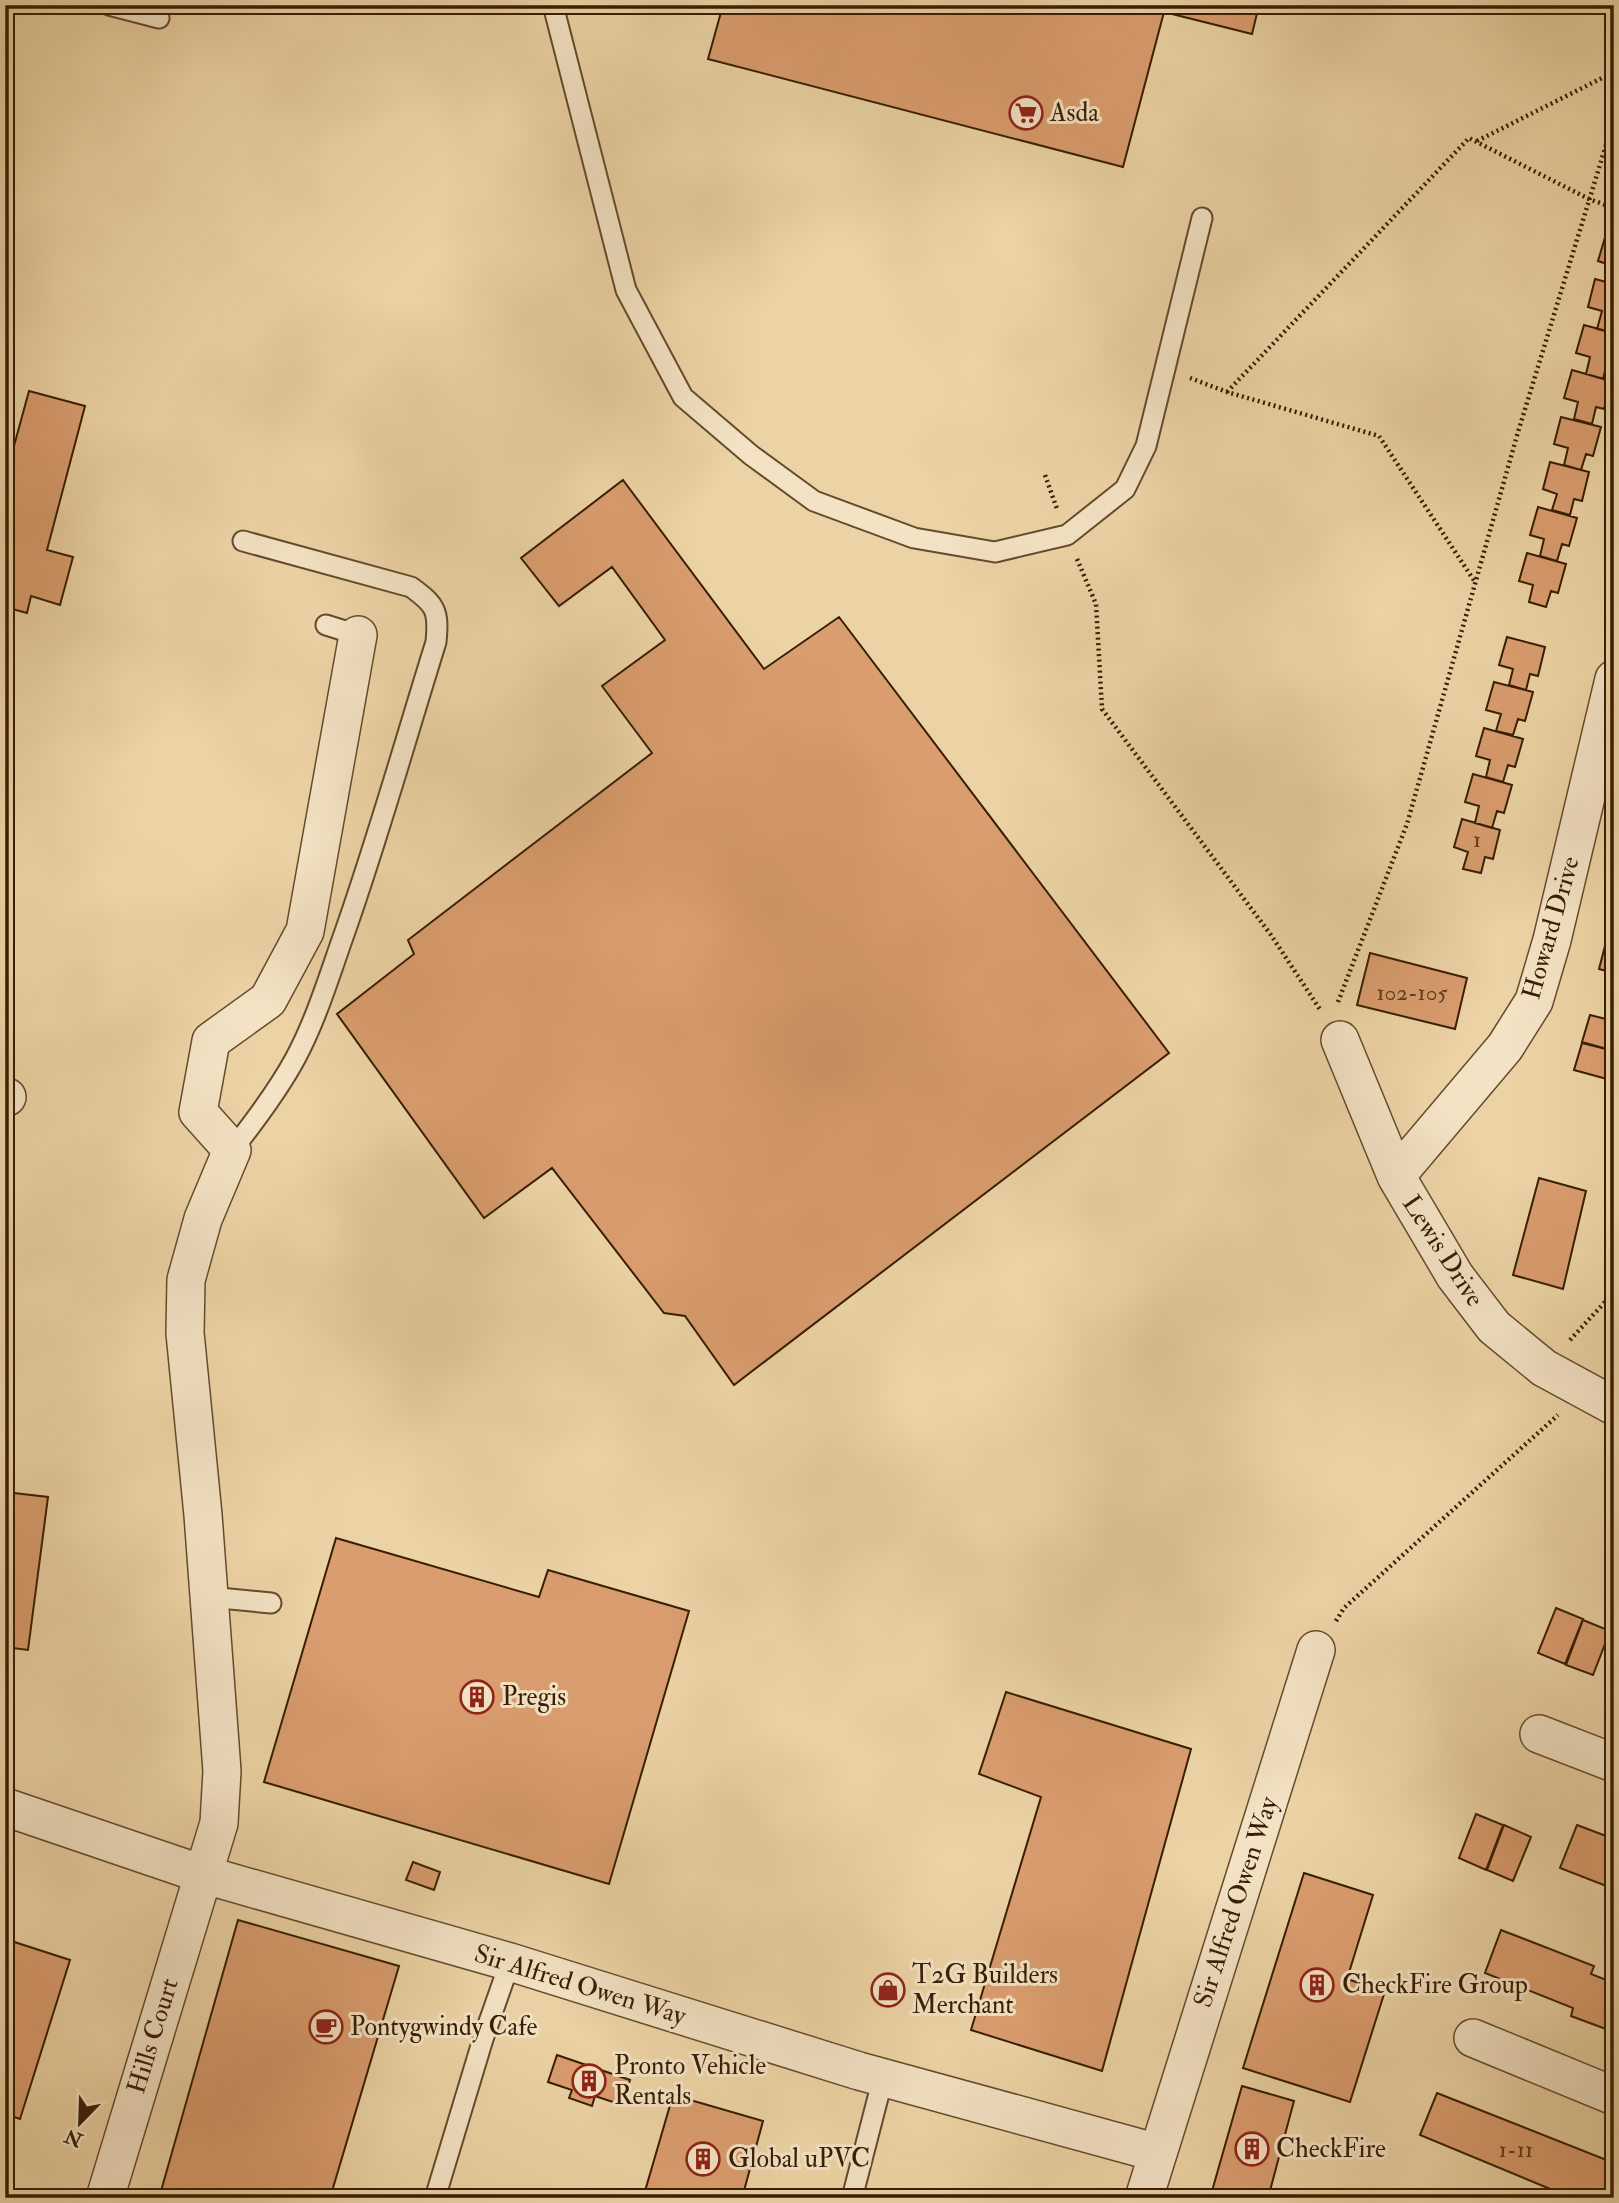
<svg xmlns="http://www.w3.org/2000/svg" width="1619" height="2203" font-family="'IM FELL Double Pica',serif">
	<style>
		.building { fill: #da9d6f; stroke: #371e03; stroke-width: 2 }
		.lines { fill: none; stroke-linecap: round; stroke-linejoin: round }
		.service-casing { stroke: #644b2c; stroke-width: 23 }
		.minor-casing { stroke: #644b2c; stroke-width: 40 }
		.path { stroke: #371e03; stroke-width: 4.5; stroke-dasharray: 2 3.5; stroke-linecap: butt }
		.service { stroke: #f3e2c4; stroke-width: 19 }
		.minor { stroke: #f3e2c4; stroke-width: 37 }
		.labels { text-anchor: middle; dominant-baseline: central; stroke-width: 6; stroke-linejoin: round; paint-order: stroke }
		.number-label { font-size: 23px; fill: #603e1e }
		.poi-label { font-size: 26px; fill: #371e03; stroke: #f3e2c4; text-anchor: start }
		.street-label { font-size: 26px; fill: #371e03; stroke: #f3e2c4 }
	</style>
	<rect width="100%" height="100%" fill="#ecd3a5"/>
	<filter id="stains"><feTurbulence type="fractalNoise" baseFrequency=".00286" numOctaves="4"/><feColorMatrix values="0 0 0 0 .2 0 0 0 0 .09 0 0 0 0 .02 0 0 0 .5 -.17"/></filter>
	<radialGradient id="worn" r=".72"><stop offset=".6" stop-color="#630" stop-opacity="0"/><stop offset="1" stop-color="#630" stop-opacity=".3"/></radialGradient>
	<path class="building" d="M 723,5 L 1259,5 L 1252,34 L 1164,12 L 1123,167 L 708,59 Z
		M 1606,234 L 1614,236 L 1614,284 L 1608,282 L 1613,266 L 1598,261 Z
		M 1595,279 L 1614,284 L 1614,333 L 1597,329 L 1602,311 L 1588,307 Z
		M 1584,325 L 1614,333 L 1614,364 L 1607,363 L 1603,379 L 1586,374 L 1590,357 L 1576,353 Z
		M 1572,370 L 1611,381 L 1604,409 L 1596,407 L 1592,424 L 1574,419 L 1578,402 L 1564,398 Z
		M 29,391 L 85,406 L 47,550 L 73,557 L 60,605 L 31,596 L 27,613 L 5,607 L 5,479 Z
		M 1561,417 L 1601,427 L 1593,456 L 1586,454 L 1581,470 L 1564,465 L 1568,448 L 1554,444 Z
		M 1550,462 L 1589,472 L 1582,501 L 1574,499 L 1570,515 L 1552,510 L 1557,494 L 1543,489 Z
		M 623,480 L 764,669 L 839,617 L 1169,1053 L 734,1385 L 685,1316 L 664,1313 L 552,1168 L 484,1218 L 337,1014 L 414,954 L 408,940 L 652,753 L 602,686 L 665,640 L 612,567 L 559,606 L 521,558 Z
		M 1538,507 L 1577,518 L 1569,546 L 1562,544 L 1557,561 L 1540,556 L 1544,539 L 1530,535 Z
		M 1527,553 L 1566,564 L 1558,593 L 1551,591 L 1546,607 L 1529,602 L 1533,585 L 1519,581 Z
		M 1507,637 L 1545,647 L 1538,676 L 1530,674 L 1526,690 L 1509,685 L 1513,669 L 1499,665 Z
		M 1494,682 L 1533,692 L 1525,721 L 1518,719 L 1513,735 L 1496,731 L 1501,714 L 1486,710 Z
		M 1484,728 L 1523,739 L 1515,767 L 1508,765 L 1503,782 L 1486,777 L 1490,760 L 1476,756 Z
		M 1473,774 L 1512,785 L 1504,813 L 1497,811 L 1492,828 L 1475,823 L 1479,806 L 1465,802 Z
		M 1462,819 L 1500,830 L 1493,859 L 1485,857 L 1481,873 L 1463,869 L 1468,852 L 1454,847 Z
		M 1614,914 L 1614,943 L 1606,941 Z
		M 1606,942 L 1614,944 L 1614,973 L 1599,969 Z
		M 1370,953 L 1467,978 L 1455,1029 L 1357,1005 Z
		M 1590,1015 L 1614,1021 L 1614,1051 L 1582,1042 Z
		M 1582,1043 L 1614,1051 L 1614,1081 L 1574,1070 Z
		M 1539,1178 L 1586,1191 L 1563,1289 L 1513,1275 Z
		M 5,1492 L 48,1497 L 28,1650 L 5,1647 Z
		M 336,1538 L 539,1597 L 548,1570 L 689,1611 L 609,1884 L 264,1782 Z
		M 1556,1608 L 1583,1619 L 1565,1664 L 1538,1653 Z
		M 1583,1620 L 1610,1631 L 1593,1675 L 1566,1665 Z
		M 1006,1692 L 1191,1749 L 1102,2071 L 971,2030 L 1041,1797 L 979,1774 Z
		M 1476,1814 L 1503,1825 L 1486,1870 L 1459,1858 Z
		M 1504,1825 L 1531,1837 L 1513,1881 L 1487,1870 Z
		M 1577,1825 L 1614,1839 L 1614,1889 L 1560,1868 Z
		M 413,1862 L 440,1872 L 434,1890 L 406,1880 Z
		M 1304,1873 L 1373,1895 L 1347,1979 L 1385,1991 L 1350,2102 L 1243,2068 Z
		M 238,1920 L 399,1966 L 330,2198 L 159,2198 Z
		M 1501,1930 L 1594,1966 L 1591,1974 L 1614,1983 L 1614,2032 L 1571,2016 L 1573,2008 L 1485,1973 Z
		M 5,1939 L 70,1960 L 20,2119 L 5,2114 Z
		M 557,2055 L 630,2080 L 622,2105 L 595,2096 L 592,2106 L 569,2098 L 572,2090 L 548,2082 Z
		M 1242,2086 L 1294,2101 L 1268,2198 L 1210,2198 Z
		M 1437,2093 L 1614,2163 L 1614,2177 L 1606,2198 L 1572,2198 L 1420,2135 Z
		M 673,2095 L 763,2121 L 742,2198 L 643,2198 Z"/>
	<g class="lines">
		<defs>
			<path id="service" d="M 109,5 L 159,18
				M 553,5 L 626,290 L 683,397 L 751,455 L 814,501 L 914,538 L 995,552 L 1067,535 L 1125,489 L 1146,446 L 1202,218
				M 326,625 L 358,635
				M 232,1150 C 255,1121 277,1092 295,1059 C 315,1022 328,980 342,940 C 377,842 405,741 436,642 C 439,611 436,605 411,587 L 243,541
				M 209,1597 L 271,1603
				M 435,2198 L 483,2039 L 510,1962
				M 852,2198 L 883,2078"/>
			<path id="minor" d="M 1340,1040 L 1396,1176 L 1455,1276 L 1494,1327 L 1544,1368 L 1614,1406
				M 5,1097 L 7,1097
				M 1396,1176 L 1505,1047 L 1534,1001 L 1552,940 L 1614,679
				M 1539,1734 L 1614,1763
				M 5,1807 L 202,1874 L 510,1962 L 859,2071 L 1158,2153
				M 1473,2038 L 1614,2096
				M 105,2198 L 219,1823 L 222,1771 L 203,1515 L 185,1333 L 186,1280 L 203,1219 L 232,1150 L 198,1112 L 211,1041 L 268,1000 L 305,931 L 358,635
				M 1144,2198 L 1316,1650"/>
		</defs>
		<use href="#service" class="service-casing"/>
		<use href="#minor" class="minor-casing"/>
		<path class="path" d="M 1477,141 L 1614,72
			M 1190,378 L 1227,392 L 1379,436 L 1475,582
			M 1227,392 L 1469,138 L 1589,199 L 1614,208
			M 1045,475 L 1057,509
			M 1077,559 L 1096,604 L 1102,709 L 1271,935 L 1321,1011
			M 1338,1002 L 1407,824 L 1518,432 L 1614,119
			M 1570,1340 L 1605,1302 L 1614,1287
			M 1336,1621 L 1344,1608 L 1558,1415"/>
		<use href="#service" class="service"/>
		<use href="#minor" class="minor"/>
	</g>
	<defs>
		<symbol id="supermarket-ring" viewBox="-11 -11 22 22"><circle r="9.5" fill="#f3e2c4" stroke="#8f2418" stroke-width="1.5"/><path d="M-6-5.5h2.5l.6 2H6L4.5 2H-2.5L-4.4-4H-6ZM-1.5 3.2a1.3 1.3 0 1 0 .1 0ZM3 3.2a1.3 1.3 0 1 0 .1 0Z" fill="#8f2418"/></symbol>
		<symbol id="building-ring" viewBox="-11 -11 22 22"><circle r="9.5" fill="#f3e2c4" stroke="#8f2418" stroke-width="1.5"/><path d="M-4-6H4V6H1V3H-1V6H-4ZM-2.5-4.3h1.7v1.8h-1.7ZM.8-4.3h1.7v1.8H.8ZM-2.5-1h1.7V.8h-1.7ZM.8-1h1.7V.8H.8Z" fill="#8f2418"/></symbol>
		<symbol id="shop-ring" viewBox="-11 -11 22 22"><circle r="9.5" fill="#f3e2c4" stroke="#8f2418" stroke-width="1.5"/><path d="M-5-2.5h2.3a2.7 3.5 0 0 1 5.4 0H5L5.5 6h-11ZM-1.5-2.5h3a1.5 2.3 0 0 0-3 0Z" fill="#8f2418"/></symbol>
		<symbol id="cafe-ring" viewBox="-11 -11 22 22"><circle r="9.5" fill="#f3e2c4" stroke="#8f2418" stroke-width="1.5"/><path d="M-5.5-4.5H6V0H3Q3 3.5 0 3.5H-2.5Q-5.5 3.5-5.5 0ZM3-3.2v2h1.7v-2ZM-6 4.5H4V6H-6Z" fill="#8f2418"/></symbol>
	</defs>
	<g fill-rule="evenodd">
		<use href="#supermarket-ring" x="1007" y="94" width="38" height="38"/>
		<use href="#building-ring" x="458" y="1678" width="38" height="38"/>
		<use href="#building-ring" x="1298" y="1966" width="38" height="38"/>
		<use href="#shop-ring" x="869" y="1971" width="38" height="38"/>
		<use href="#cafe-ring" x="307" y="2008" width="38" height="38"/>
		<use href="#building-ring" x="570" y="2062" width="38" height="38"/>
		<use href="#building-ring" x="1233" y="2130" width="38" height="38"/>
		<use href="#building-ring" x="684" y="2140" width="38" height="38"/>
	</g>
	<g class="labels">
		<g class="number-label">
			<text x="1477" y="839">1</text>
			<text x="1412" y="992">102-105</text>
			<text x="1516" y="2149">1-11</text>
		</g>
		<g class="poi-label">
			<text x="1050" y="113">Asda</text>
			<text x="502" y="1697">Pregis</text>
			<text x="912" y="1975">T2G Builders<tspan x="912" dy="30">Merchant</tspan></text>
			<text x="1342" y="1985">CheckFire Group</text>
			<text x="350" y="2027">Pontygwindy Cafe</text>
			<text x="614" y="2066">Pronto Vehicle<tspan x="614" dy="30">Rentals</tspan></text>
			<text x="1276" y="2149">CheckFire</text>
			<text x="728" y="2159">Global uPVC</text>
		</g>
		<g class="street-label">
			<text transform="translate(1551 928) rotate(-74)">Howard Drive</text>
			<text transform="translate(1443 1251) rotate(57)">Lewis Drive</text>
			<text transform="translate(1236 1902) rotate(-72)">Sir Alfred Owen Way</text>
			<text transform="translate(580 1985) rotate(17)">Sir Alfred Owen Way</text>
			<text transform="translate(153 2036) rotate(-73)">Hills Court</text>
		</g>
	</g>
	<rect width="1619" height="2203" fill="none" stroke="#ecd3a5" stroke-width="28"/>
	<rect x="7" y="7" width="1605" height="2189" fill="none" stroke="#371e03" stroke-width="3.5"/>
	<rect x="14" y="14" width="1591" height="2175" fill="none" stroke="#371e03" stroke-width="2"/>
	<g transform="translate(80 2123) rotate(203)" stroke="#f3e2c4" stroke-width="5" paint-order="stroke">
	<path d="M0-5L12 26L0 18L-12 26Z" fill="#371e03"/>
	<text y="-10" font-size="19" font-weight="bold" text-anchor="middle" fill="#371e03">N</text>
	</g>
	<rect width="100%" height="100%" filter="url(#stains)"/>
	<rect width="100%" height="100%" fill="url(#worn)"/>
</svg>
